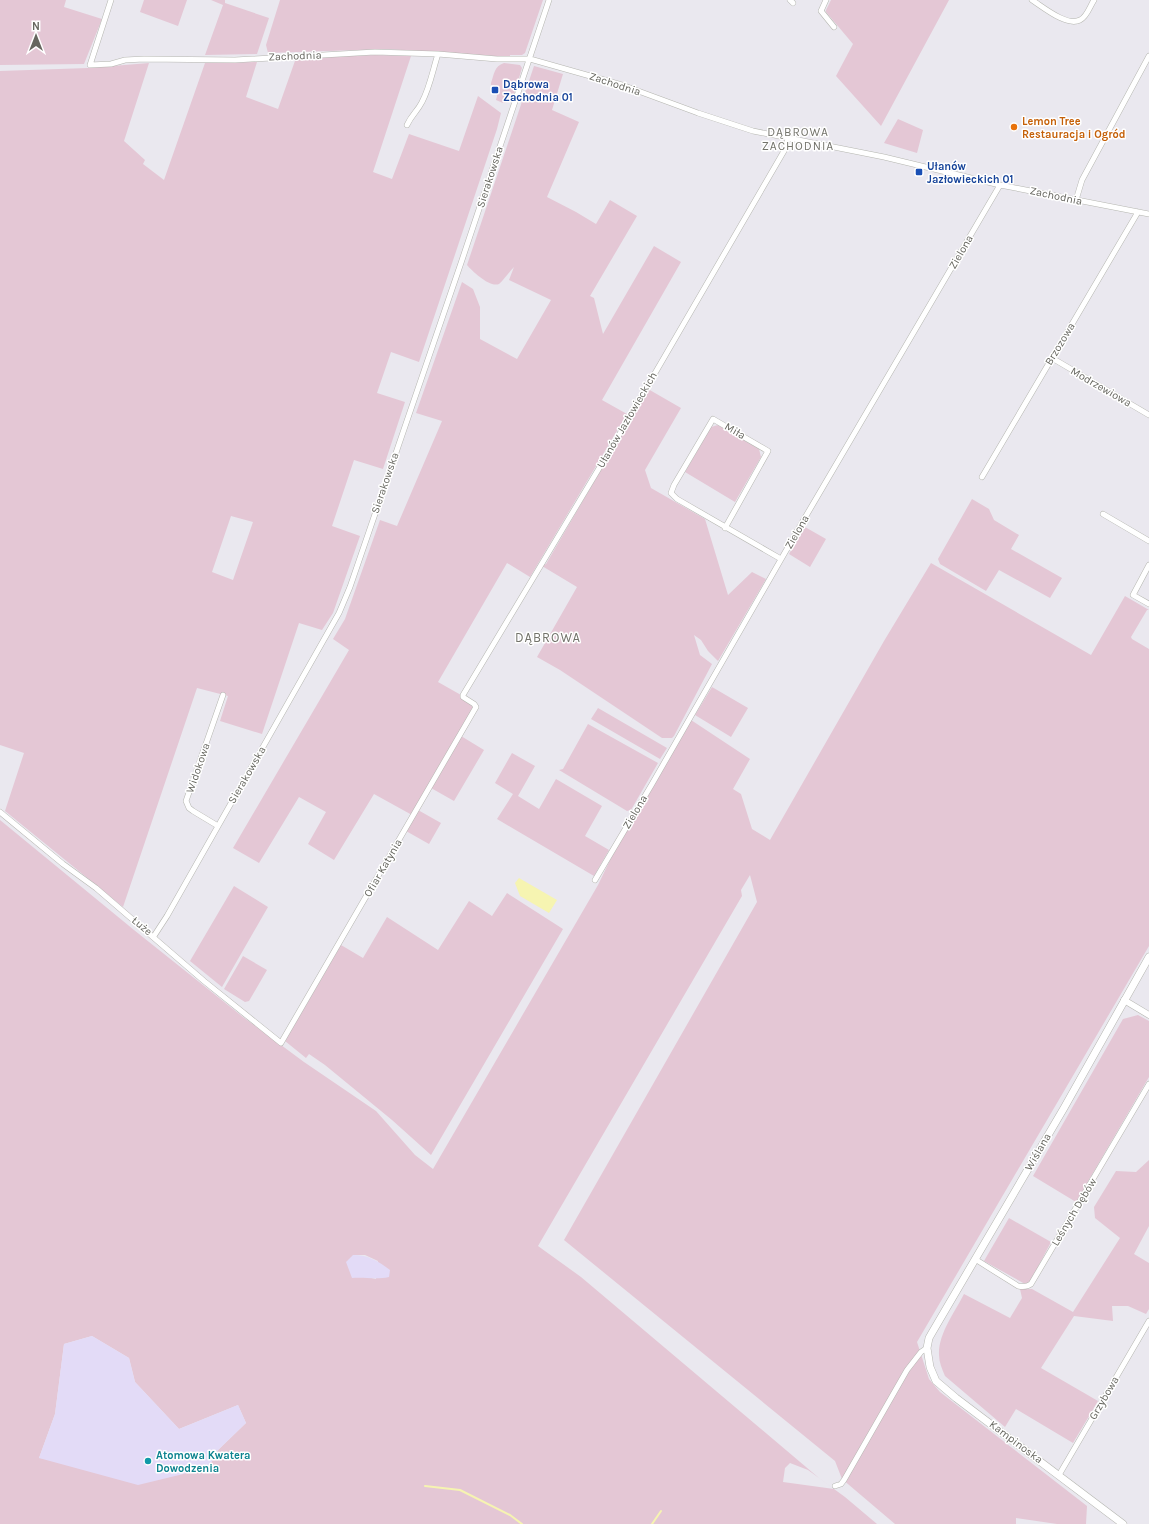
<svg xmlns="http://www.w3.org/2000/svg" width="1149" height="1524" font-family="Karla,sans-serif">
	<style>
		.green { fill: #e4c7d5; fill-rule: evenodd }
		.sand { fill: #e3dbf7 }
		.water { fill: #f6f4b1 }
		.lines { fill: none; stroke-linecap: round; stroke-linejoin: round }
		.stream { stroke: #f6f4b1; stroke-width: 2 }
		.minor-casing { stroke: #b5b6b0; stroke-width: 6 }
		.tertiary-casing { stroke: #b5b6b0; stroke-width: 7 }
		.secondary-casing { stroke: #b5b6b0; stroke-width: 8 }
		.minor { stroke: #fff; stroke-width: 5 }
		.tertiary { stroke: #fff; stroke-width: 6 }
		.secondary { stroke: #fff; stroke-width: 7 }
		.transit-dot { fill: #1a4fb4; stroke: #fff; stroke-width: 1.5 }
		.food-dot { fill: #e8710a; stroke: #fff; stroke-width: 1.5 }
		.culture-dot { fill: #0f9aa8; stroke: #fff; stroke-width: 1.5 }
		.labels { text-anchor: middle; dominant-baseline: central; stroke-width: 3; stroke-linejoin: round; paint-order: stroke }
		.street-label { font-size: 11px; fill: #66665f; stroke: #fff }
		.transit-label { font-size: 11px; font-weight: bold; fill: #164399; stroke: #fff; text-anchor: start }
		.food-label { font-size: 11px; font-weight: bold; fill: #c56008; stroke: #fff; text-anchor: start }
		.culture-label { font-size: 11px; font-weight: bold; fill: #0d838f; stroke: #fff; text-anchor: start }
		.neighbourhood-label { font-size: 12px; letter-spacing: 1px; fill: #73736b; stroke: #fff }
		.quarter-label { font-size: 13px; letter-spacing: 1px; fill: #73736b; stroke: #fff }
	</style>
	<rect width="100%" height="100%" fill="#eae8ef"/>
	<path class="green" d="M 0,0 L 66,0 L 64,7 L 102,19 L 84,64 L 0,65 Z
		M 144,0 L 187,0 L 178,26 L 140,12 Z
		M 211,0 L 225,0 L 225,3 L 269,18 L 257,54 L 205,55 L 223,5 Z
		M 280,0 L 543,0 L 525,53 L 522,55 L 510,55 L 510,57 L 387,49 L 268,53 L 266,45 Z
		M 831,0 L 949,0 L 881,126 L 836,76 L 853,44 L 826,12 L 826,10 Z
		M 375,55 L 411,56 L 373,172 L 392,179 L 409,134 L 459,151 L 478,96 L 501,113 L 497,129 L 419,362 L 391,352 L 377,393 L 405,402 L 383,469 L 354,460 L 332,526 L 360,536 L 333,613 L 322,630 L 299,623 L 262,734 L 220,721 L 228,696 L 197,688 L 123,907 L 5,811 L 24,753 L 0,745 L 0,71 L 88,68 L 149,63 L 124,141 L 145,160 L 143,164 L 164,180 L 205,63 L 257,62 L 246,97 L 278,109 L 296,58 ZM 231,516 L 253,522 L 233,580 L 212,572 Z
		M 504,63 L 520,65 L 522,68 L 513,98 L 510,102 L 503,103 L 496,100 L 497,96 L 494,85 L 491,85 L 491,83 C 494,75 494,66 504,63 Z
		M 534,66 L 563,74 L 552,110 L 579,122 L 547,197 L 576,212 L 596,224 L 610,200 L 637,216 L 590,296 L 594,298 L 603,334 L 654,246 L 681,262 L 602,400 L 627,414 L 530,577 L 507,563 L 438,682 L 461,695 L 460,697 L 473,705 L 474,709 L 412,815 L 374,794 L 334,860 L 308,844 L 326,812 L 299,797 L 259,863 L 233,848 L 349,650 L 333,639 L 345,619 L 380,520 L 397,526 L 442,421 L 416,413 L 462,282 L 473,289 L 480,307 L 480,339 L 517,359 L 551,300 L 509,280 L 514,267 C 510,271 503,281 499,284 C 490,288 472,271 467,265 Z
		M 898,119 L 923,130 L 917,153 L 884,143 Z
		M 648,389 L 681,408 L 645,470 L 651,488 L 705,519 L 728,595 L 752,572 L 766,579 L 718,661 L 708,651 L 701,640 L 694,635 L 700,655 L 712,664 L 674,736 L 672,738 L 662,738 L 560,670 L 537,657 L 577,587 L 542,566 L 546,564 Z
		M 718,425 L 759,449 L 761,457 L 735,502 L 685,472 L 711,427 Z
		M 972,499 L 989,509 L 994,520 L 1019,535 L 1011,549 L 1062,578 L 1050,598 L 999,570 L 986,591 L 940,564 L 938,559 Z
		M 805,527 L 826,539 L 810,567 L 789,554 Z
		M 931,563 L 1091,655 L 1125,596 L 1149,610 L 1147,610 L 1131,637 L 1132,639 L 1149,649 L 1149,946 L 917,1342 L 929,1379 L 940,1392 L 1087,1506 L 1086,1524 L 1057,1524 L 1016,1518 L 1016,1524 L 895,1524 L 842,1479 L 835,1461 L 564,1240 L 757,902 L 750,875 L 741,890 L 742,896 L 538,1246 L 581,1277 L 819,1478 L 845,1497 L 877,1524 L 0,1524 L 0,820 L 134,930 L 243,1017 L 304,1062 L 376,1111 L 415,1155 L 433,1169 L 598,885 L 612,856 L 691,720 L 750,759 L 733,789 L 741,794 L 752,829 L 770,840 L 884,641 ZM 353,1255 L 365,1255 L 378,1261 L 376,1279 L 367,1277 ZM 92,1336 L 129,1358 L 135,1382 L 179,1429 L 238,1405 L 246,1423 L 218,1450 L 208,1468 L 39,1458 L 55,1414 L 64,1344 ZM 790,1463 L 808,1470 L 834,1489 L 783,1482 L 785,1468 Z
		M 712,687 L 748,708 L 731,737 L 695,715 Z
		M 598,708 L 667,748 L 660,759 L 591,719 Z
		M 588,724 L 658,763 L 631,810 L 627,811 L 559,770 L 563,769 Z
		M 461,736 L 484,750 L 454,801 L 431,788 Z
		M 512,753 L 535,766 L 518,796 L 539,809 L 556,779 L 602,806 L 585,836 L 609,850 L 594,876 L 497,819 L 513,794 L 495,783 Z
		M 418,810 L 441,823 L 429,844 L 406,831 Z
		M 234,886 L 268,907 L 222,987 L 190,961 Z
		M 507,893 L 563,929 L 431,1155 L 392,1120 L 325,1065 L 309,1054 L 306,1058 L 285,1041 L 341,945 L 363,958 L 387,917 L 438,950 L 469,901 L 492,916 Z
		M 243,956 L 267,970 L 249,1001 L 245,1002 L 224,989 Z
		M 1138,1015 L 1149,1021 L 1149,1077 L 1076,1202 L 1033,1176 L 1123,1019 Z
		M 1149,1160 L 1149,1226 L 1134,1254 L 1149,1263 L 1149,1309 L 1146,1314 L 1128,1306 L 1112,1306 L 1113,1321 L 1074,1316 L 1041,1368 L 1098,1401 L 1073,1443 L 1016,1409 L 1005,1427 L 945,1376 C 942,1369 939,1362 939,1355 C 938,1334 955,1312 964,1294 L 1010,1318 L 1022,1298 L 1020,1289 L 1032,1289 L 1073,1312 L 1120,1238 L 1095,1218 L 1094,1207 L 1116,1171 L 1136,1172 Z
		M 1009,1218 L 1051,1242 L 1029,1284 L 1025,1284 L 984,1261 Z"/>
	<path class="sand" d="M 353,1255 C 368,1255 378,1261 390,1270 L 389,1277 C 376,1280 366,1277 352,1278 L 346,1262 Z
		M 92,1336 L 129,1358 L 135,1382 L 179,1429 L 238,1405 L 246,1423 L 218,1450 L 208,1468 L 138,1485 L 39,1458 L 55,1414 L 64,1344 Z"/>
	<path class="water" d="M 519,878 L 557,900 L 549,913 L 520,896 L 515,883 Z"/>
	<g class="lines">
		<path class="stream" d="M 425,1486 L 460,1490 L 510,1515 L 522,1524
			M 652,1524 L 661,1511"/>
		<defs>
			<path id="minor" d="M 111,0 L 90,65 L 111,64 L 125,60 L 144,59 L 235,60 L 375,52 L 438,54 L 497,59 L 530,59 L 622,85 L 698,113 L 753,131 L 884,157 L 1000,185 L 1149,214
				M 790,0 L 793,3
				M 826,0 L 821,11 L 834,27
				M 1032,0 C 1043,7 1067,27 1080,20 C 1087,17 1090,6 1094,0
				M 407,125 C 412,114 417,112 422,102 C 430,87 433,69 438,54
				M 1076,200 L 1082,180 L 1149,56
				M 1052,358 L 1149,415
				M 982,477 L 1138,212
				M 1103,514 L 1149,541
				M 725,528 L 768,451 L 713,419 L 674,485 L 671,493 L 677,499 L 781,559
				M 1149,565 L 1133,595 L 1149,604
				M 0,812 L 63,864 L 96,888 L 204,981 L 281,1043 L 476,707 L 474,704 L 463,697 L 463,695 L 622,430 L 784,151 L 788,139
				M 218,826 L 193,811 L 189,808 L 186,801 L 223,695
				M 595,880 L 652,784 L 803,521 L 1000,185
				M 154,936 L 167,916 L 339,613 L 350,587 L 461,263 L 549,0
				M 975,1259 L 1018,1286 C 1023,1287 1027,1287 1031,1284 L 1149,1084
				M 1059,1475 L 1149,1321
				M 835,1486 L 841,1484 L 844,1480 L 907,1370 L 921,1352 L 927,1348"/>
			<path id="tertiary" d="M 1124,1000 L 1149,1015"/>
			<path id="secondary" d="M 1123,1524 L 956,1398 L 936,1381 L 930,1367 L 927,1348 L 929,1338 L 933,1331 L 1064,1108 L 1149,957"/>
		</defs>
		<use href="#minor" class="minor-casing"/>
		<use href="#tertiary" class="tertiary-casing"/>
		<use href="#secondary" class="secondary-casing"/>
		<use href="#minor" class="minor"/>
		<use href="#tertiary" class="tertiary"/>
		<use href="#secondary" class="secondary"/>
	</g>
	<g class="transit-dot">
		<rect x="491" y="86" width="8" height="8" rx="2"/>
		<rect x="915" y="168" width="8" height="8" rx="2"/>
	</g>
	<circle class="food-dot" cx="1014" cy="127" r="4"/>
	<circle class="culture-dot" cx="148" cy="1461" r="4"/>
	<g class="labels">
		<g class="street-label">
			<text transform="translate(295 56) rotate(-2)">Zachodnia</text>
			<text transform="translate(615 84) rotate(18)">Zachodnia</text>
			<text transform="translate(490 177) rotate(-72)">Sierakowska</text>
			<text transform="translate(1056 196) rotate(12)">Zachodnia</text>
			<text transform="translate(961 252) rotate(-60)">Zielona</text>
			<text transform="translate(1060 344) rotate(-59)">Brzozowa</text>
			<text transform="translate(1101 387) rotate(30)">Modrzewiowa</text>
			<text transform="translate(627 420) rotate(-60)">Ułanów Jazłowieckich</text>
			<text transform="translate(735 431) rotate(30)">Miła</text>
			<text transform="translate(385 483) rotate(-71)">Sierakowska</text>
			<text transform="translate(797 532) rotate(-60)">Zielona</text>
			<text transform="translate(198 768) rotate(-71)">Widokowa</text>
			<text transform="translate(247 775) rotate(-60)">Sierakowska</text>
			<text transform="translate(635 812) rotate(-59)">Zielona</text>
			<text transform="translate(383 868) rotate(-60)">Ofiar Katynia</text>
			<text transform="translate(142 926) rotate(40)">Łuże</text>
			<text transform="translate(1038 1152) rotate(-60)">Wiślana</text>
			<text transform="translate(1074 1212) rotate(-59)">Leśnych Dębów</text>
			<text transform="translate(1104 1398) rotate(-60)">Grzybowa</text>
			<text transform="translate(1016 1442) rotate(37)">Kampinoska</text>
		</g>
		<g class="transit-label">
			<text x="503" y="84">Dąbrowa<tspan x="503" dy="13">Zachodnia 01</tspan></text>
			<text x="927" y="166">Ułanów<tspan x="927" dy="13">Jazłowieckich 01</tspan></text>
		</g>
		<g class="food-label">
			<text x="1022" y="121">Lemon Tree<tspan x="1022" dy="13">Restauracja i Ogród</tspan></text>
		</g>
		<g class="culture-label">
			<text x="156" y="1455">Atomowa Kwatera<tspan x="156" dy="13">Dowodzenia</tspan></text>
		</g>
		<g class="neighbourhood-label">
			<text x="798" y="132">DĄBROWA<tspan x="798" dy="14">ZACHODNIA</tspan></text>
		</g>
		<g class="quarter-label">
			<text x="548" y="637">DĄBROWA</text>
		</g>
	</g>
	<g transform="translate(36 36)" stroke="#ffffff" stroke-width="3" paint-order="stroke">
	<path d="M0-3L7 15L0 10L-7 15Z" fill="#66665f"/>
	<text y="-6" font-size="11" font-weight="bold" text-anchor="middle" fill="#66665f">N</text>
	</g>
</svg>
